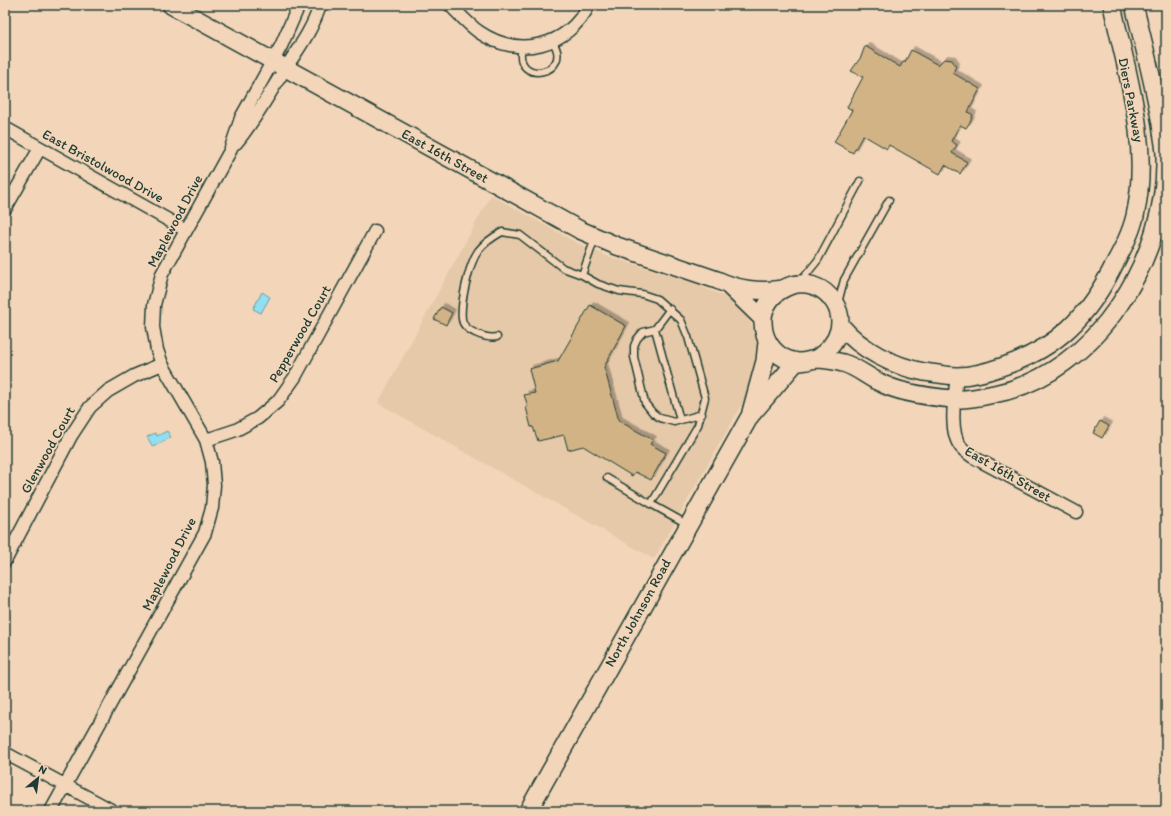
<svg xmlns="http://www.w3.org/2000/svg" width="1171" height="816" font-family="Itim,sans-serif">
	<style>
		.built { fill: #e5c9a8 }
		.water { fill: #92dff1; stroke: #649ea5 }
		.building { fill: #d2b386; stroke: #1f3d34; filter: url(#shadow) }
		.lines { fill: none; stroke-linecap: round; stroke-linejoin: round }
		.service-casing { stroke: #1f3d34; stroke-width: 9 }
		.minor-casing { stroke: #1f3d34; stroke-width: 15 }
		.secondary-casing { stroke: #1f3d34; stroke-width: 20 }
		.service { stroke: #f3d6b9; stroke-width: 6 }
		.minor { stroke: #f3d6b9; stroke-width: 12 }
		.secondary { stroke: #f3d6b9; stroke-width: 17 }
		.labels { text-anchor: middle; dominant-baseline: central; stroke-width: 3.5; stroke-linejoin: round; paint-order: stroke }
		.street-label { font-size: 14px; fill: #1f3d34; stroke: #f3d6b9 }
	</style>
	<defs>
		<filter id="shadow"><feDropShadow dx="3.5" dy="-3.5" stdDeviation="0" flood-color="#0004"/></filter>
	</defs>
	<rect width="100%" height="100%" fill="#f3d6b9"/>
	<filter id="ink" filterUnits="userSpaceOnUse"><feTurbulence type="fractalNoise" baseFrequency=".025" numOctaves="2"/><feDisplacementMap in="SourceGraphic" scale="8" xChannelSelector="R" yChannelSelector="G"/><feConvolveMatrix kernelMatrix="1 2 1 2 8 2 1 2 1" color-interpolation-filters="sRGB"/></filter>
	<g filter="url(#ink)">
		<path class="built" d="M 491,195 L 575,242 L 607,256 L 692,282 L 734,301 L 750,321 L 756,336 L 758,355 L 749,392 L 654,559 L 378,403 Z"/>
		<path class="water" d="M 262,292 L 270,297 L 261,313 L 253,309 Z
			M 167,431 L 171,437 L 153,447 L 147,437 L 155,433 L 157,436 Z"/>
		<path class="building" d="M 865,46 L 900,67 L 903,62 L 905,62 L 911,50 L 938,65 L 944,59 L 952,60 L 956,66 L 953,73 L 980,89 L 968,112 L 973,115 L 970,122 L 966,128 L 960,125 L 951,141 L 957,145 L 952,153 L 967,162 L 960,174 L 945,165 L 940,174 L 889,145 L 887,149 L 863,135 L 853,153 L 834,142 L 852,110 L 847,107 L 863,77 L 851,71 L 861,57 Z
			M 590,305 L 626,326 L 604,367 L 619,421 L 653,440 L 650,444 L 666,453 L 651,480 L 635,472 L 632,476 L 583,446 L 568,450 L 564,435 L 538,441 L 533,427 L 531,427 L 526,407 L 528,406 L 524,395 L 535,393 L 529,369 L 558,361 Z
			M 441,307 L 452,313 L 446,325 L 434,319 Z
			M 1100,421 L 1109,426 L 1102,438 L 1093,433 Z"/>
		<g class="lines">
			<defs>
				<path id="service" d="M 522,47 C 512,87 576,74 552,41
					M 582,275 L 598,284 L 619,291 L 642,294 L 657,299 L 681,320 L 688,337 L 705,398 L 698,425 L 651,504 L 687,524
					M 801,281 L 818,260 L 860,181
					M 838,303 L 844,280 L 889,200
					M 670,309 L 655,329 L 643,332 L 637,339 L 634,346 L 634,357 L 645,403 L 653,413 L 660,418 L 674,422 L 702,414
					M 655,329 L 680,420
					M 497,337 C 486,339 463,331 462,319 C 460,303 469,264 478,251 C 484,243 493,237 502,232 L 520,235 L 563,268 L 582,275 L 595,238
					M 607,478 L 651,504"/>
				<path id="minor" d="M 450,5 C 459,14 469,25 479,32 C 519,59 567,47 589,5
					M 5,128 L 186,230
					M 236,143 C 255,120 268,95 285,69 C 298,49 313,29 320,5
					M 5,209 L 40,148
					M 957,376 C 955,394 948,432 961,447 C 964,451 969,454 973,457 L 1076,512
					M 206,440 L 236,430 L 258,418 L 278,401 L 295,377 L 375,231
					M 5,561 L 71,436 L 90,407 L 108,391 L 134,376 L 162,364
					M 5,753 L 113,811
					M 51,811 L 205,533 L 212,508 L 214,485 L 212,462 L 206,440 L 162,364 L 157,350 L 153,327 L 154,305 L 162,274 L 230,151 L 241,118 L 281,46 L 299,5"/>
				<path id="secondary" d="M 171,5 L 580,230 L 617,246 L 717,280 C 736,289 760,293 781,289
					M 729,286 L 763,319
					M 841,326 C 861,350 893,366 924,372 C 934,373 946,376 957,376 C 971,376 987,372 1001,367 C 1057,349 1089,316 1115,263 C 1123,248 1131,233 1135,216 C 1151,145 1127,74 1112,5
					M 816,359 C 869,325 823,266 783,289 C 771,295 762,309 763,322 C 763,342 777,360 798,362 C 805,362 810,360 816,359 C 824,359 835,361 843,363 C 857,367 866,376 879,382 C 898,393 931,397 953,399 C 966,400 981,397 994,394 C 1097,374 1168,256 1165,156 C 1165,145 1162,135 1161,124 C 1154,84 1144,45 1134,5
					M 751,412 L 765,361 L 767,342
					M 528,811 L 750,416 L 796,362"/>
			</defs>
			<use href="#service" class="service-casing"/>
			<use href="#minor" class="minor-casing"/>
			<use href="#secondary" class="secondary-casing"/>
			<use href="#service" class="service"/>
			<use href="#minor" class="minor"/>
			<use href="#secondary" class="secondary"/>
		</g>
	</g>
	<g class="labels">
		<g class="street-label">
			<text transform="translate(1131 100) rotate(79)">Diers Parkway</text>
			<text transform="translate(445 156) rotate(29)">East 16th Street</text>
			<text transform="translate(103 166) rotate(29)">East Bristolwood Drive</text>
			<text transform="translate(175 221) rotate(-62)">Maplewood Drive</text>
			<text transform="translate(300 334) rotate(-60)">Pepperwood Court</text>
			<text transform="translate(48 450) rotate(-61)">Glenwood Court</text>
			<text transform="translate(1008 474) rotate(30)">East 16th Street</text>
			<text transform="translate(169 564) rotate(-63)">Maplewood Drive</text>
			<text transform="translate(638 613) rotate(-61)">North Johnson Road</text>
		</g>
	</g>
	<rect width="1171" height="816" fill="none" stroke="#f3d6b9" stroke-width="20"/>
	<rect x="10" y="10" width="1151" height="796" fill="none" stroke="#1f3d34" stroke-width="1.5" filter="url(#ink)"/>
	<g transform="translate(38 778) rotate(29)" stroke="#f3d6b9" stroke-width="3" paint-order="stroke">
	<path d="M0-3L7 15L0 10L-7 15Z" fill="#1f3d34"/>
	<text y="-6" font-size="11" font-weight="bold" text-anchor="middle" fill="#1f3d34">N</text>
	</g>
</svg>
